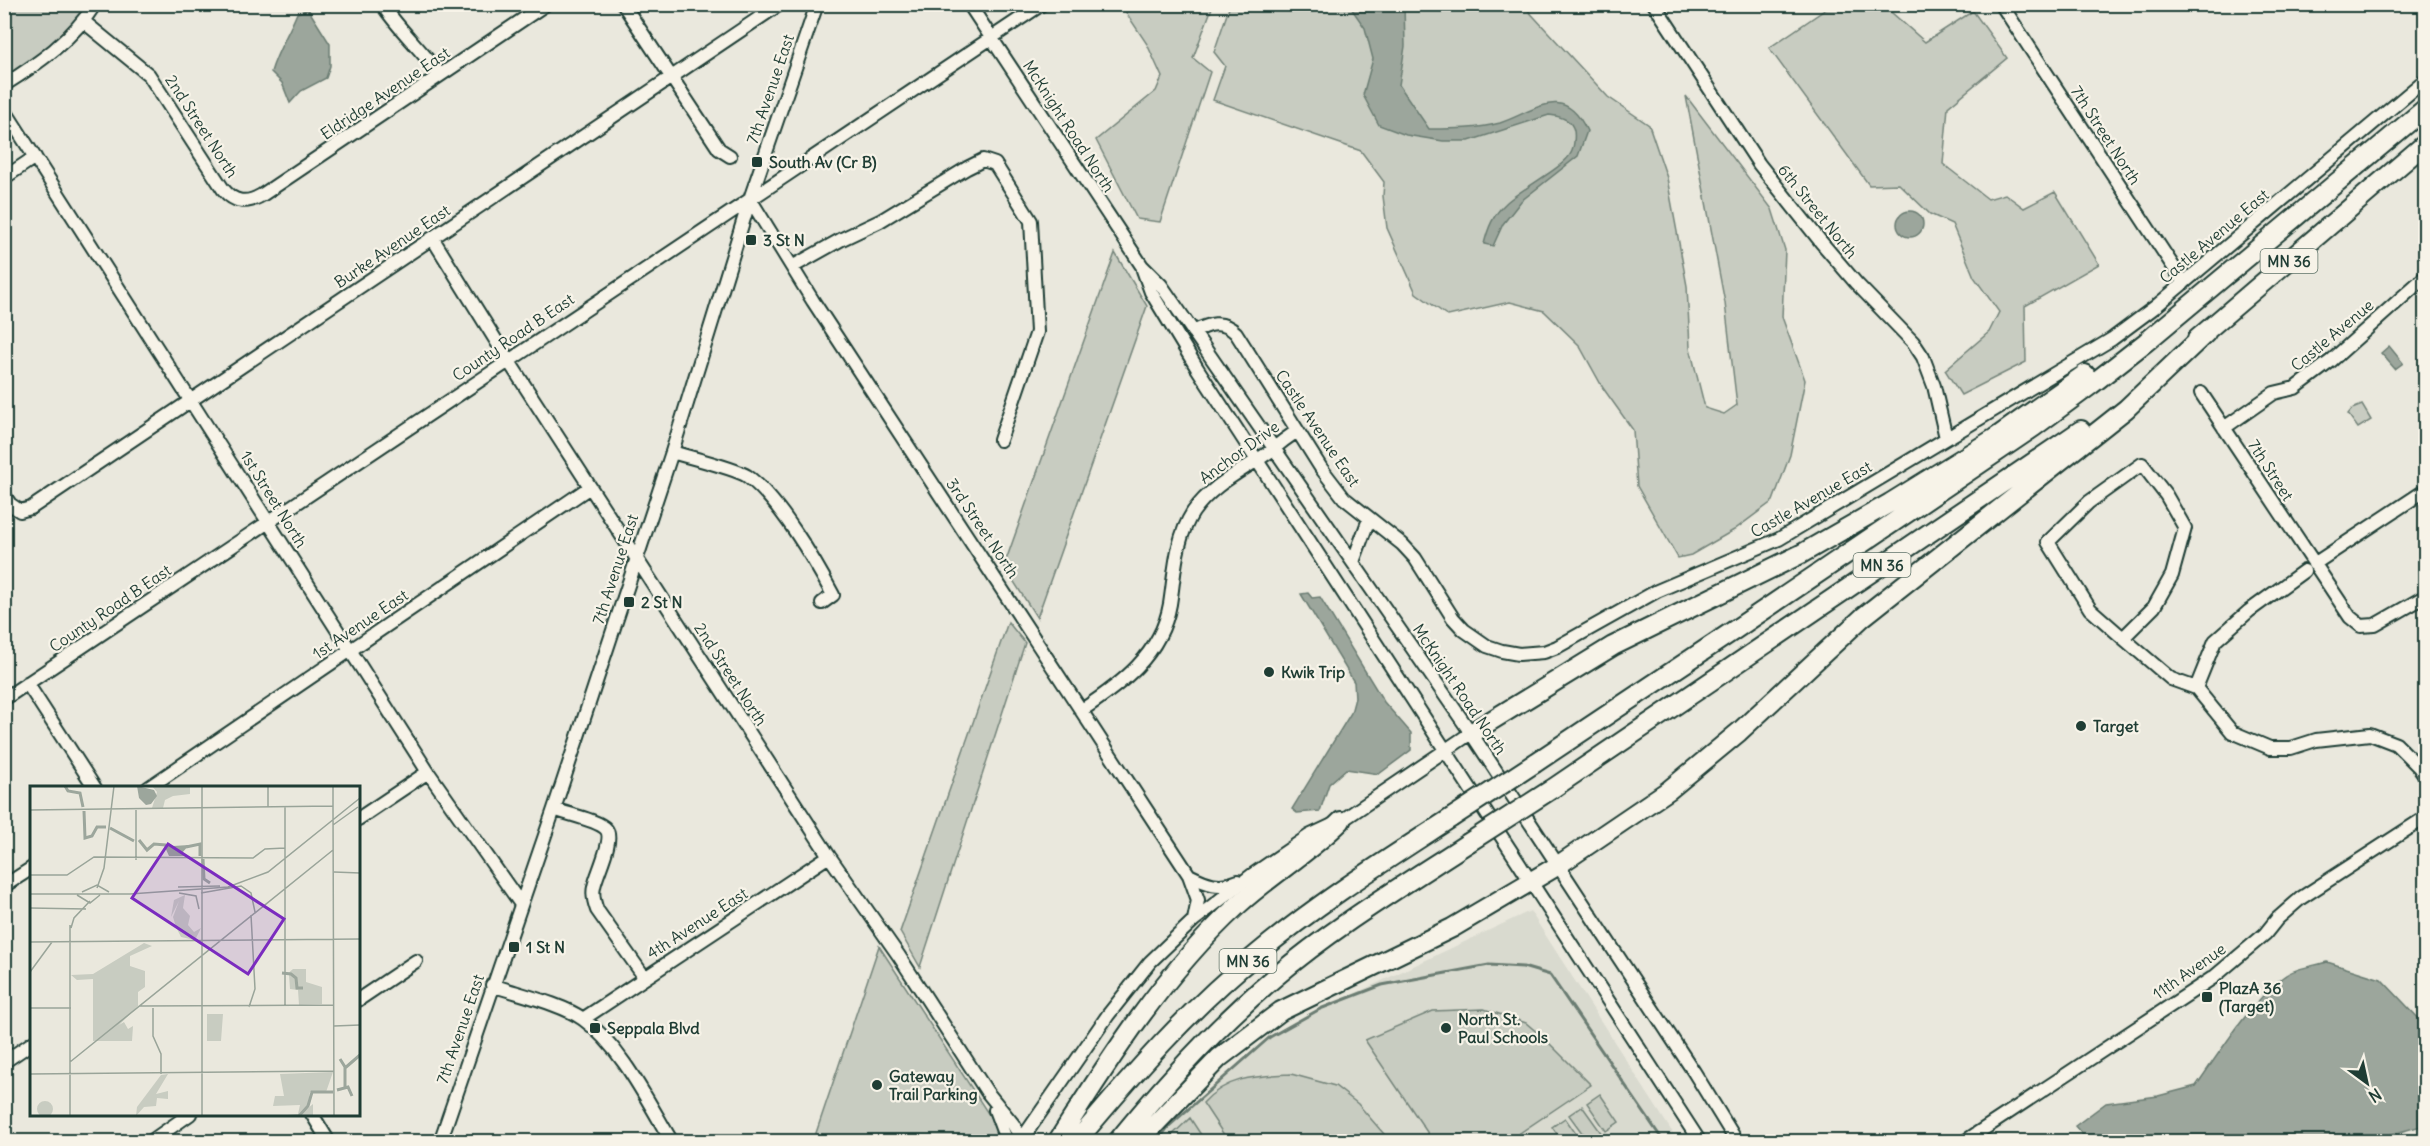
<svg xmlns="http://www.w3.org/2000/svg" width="2430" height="1146" font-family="Delius,sans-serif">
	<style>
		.built { fill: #d9dacf }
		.green { fill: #c8ccc1; stroke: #74847a; stroke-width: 1.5 }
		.water { fill: #9ca69c; stroke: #6a7c72; stroke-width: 1.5 }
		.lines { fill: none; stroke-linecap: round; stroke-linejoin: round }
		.stream { stroke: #6a7c72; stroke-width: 3 }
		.minor-casing { stroke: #1f3d34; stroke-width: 16 }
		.highway-casing { stroke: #1f3d34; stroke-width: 22 }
		.minor { stroke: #f7f3e8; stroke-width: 12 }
		.highway { stroke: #f7f3e8; stroke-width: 18 }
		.highway-bridge-casing { stroke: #1f3d34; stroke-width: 22; stroke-linecap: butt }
		.highway-bridge { stroke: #f7f3e8; stroke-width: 18 }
		.poi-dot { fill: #1f3d34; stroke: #f7f3e8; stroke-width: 2 }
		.labels { text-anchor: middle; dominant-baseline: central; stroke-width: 4.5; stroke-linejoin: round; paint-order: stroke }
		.shield { fill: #f7f3e8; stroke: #60746a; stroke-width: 1.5 }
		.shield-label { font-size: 15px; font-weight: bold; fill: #1f3d34 }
		.street-label { font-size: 16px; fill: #1f3d34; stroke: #f7f3e8 }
		.poi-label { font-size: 16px; font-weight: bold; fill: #1f3d34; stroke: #f7f3e8; text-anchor: start }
		.inset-river { fill: none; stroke: #9ca69c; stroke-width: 3 }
		.inset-road { fill: none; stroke: #99a499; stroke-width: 1.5 }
		.view { fill: #7b2cbf; fill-opacity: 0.15; stroke: #7b2cbf; stroke-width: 3 }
		.inset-edge { fill: none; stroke: #1f3d34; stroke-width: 3 }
	</style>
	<rect width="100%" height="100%" fill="#eae8dd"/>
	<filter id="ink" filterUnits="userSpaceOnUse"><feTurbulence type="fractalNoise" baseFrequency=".0167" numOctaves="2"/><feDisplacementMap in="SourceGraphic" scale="12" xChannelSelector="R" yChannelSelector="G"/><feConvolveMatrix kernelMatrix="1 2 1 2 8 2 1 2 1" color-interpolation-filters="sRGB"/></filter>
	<g filter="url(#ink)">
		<path class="built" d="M 1530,911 L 1678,1141 L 1156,1142 L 1168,1127 L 1270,1037 L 1303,1018 Z"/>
		<path class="green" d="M 5,5 L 88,5 L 67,32 L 40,57 L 5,82 Z
			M 1121,5 L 1213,5 L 1193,58 L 1210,72 L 1160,222 L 1137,219 L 1096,140 L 1156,91 L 1162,77 L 1147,44 Z
			M 1230,5 L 1523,5 L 1608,97 L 1649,125 L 1667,178 L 1687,286 L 1690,348 L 1705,408 L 1724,414 L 1737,405 L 1725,303 L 1686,96 L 1772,209 L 1785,250 L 1782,317 L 1805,380 L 1790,455 L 1773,501 L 1734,530 L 1691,555 L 1678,558 L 1637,486 L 1633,430 L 1603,388 L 1579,345 L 1544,311 L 1510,302 L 1448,316 L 1416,293 L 1387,228 L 1383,196 L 1384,182 L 1361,151 L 1213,100 L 1225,66 L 1214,52 Z
			M 1832,5 L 1901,5 L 1891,12 L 1925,42 L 1973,11 L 2007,58 L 1948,107 L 1943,164 L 1988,199 L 2005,194 L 2024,208 L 2055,192 L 2099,264 L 2025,306 L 2026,362 L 1961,395 L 1945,370 L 1989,332 L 1999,312 L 1974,277 L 1952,224 L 1930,214 L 1899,184 L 1869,185 L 1769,48 Z
			M 1115,253 L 1147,306 L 1037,618 L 1004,566 Z
			M 2362,405 L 2371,420 L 2358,428 L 2348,414 L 2352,409 Z
			M 1008,622 L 1025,643 L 920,967 L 900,932 Z
			M 879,946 L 995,1124 L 1003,1141 L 813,1142 Z
			M 1484,1009 L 1526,1023 L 1546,1040 L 1591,1085 L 1508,1141 L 1433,1141 L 1365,1040 L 1433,1011 Z
			M 1291,1074 L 1335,1086 L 1358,1104 L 1390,1141 L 1228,1141 L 1203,1103 C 1227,1076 1258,1076 1291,1074 Z
			M 1600,1094 L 1619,1122 L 1606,1131 L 1587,1103 Z
			M 1582,1106 L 1602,1134 L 1588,1141 L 1569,1115 Z
			M 1190,1118 L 1205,1141 L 1166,1141 Z
			M 1565,1118 L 1581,1141 L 1562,1141 L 1552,1127 Z"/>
		<path class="water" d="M 1349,5 L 1404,5 L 1405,46 L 1399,85 L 1429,129 C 1452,129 1478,129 1500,123 C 1534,112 1564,81 1587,131 L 1578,156 L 1521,201 L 1503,224 L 1493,246 L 1484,244 C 1488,228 1493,215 1505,204 C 1520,189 1564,168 1571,153 C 1574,148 1575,136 1574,131 C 1572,119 1559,116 1549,115 L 1469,141 L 1443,141 L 1406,135 L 1379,125 L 1363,95 L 1373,59 L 1365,28 Z
			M 308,9 L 330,44 L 330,66 L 326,78 L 301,91 L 290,103 L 282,83 L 271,72 C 277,51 289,33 297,13 Z
			M1897 224a13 13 0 1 1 26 0a13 13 0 1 1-26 0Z
			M 2389,346 L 2403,363 L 2395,369 L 2381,353 Z
			M 1308,593 L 1312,598 L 1320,597 L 1384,702 L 1411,733 L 1411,750 L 1379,774 L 1346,769 L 1329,784 L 1320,811 L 1297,813 L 1292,809 L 1351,713 L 1355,698 L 1354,682 L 1301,594 Z
			M 2327,962 L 2381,979 L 2425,1025 L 2425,1125 L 2367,1141 L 2133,1142 L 2127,1135 L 2104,1141 L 2088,1141 L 2075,1126 L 2106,1103 L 2158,1096 L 2196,1086 C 2219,1053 2252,1001 2283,977 C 2294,968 2314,966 2327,962 Z"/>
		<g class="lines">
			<path class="stream" d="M 1157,1142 L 1168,1127 L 1270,1037 L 1320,1009 L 1382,985 L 1489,965 L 1523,967 L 1550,975 L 1664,1142"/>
			<defs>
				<path id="minor" d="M 382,4 C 399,30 422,50 440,75
					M 623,4 L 719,149 L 730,156
					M 969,4 L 1142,266 L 1161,285 L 1471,733 L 1694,1072 L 1737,1142
					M 1654,4 L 1759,164 L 1821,242 L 1856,283 L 1913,342 L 1923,357 L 1934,386 L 1946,438
					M 2001,4 L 2184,283
					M 83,21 L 149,75 L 223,189 C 234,203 247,204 262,195 L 546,4
					M 4,85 C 38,64 73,39 95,4
					M 4,109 L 428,772 L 520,903
					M 4,178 L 35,157
					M 750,199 L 813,301 L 1189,875 L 1198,900 L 1194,920
					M 433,239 L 508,360 L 829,856 L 899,956 L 987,1092 L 1013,1124 L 1023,1142
					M 792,267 L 842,239 L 880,221 L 967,168 L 983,160 L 995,164 L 1031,221 L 1037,332 L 1000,440
					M 1143,270 L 1151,292 L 1197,368 L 1700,1142
					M 1193,332 C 1209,324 1222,319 1236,333 L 1321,468 L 1344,498 L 1402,544 L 1415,558 L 1453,618 L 1464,630 L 1487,646 L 1502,651 L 1519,654 L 1544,652 L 1557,647 L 1657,591 L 1779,539 L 2112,339 L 2155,307 L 2426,79
					M 2201,393 L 2350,617 L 2361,626 L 2375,625 L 2426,596
					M 2224,428 L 2274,393 L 2295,388 L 2331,361 L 2426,276
					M 672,452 C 688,457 735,468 747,476 C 778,498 815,561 833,595 L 822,603
					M 2142,464 L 2166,495 L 2185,528 L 2172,575 L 2154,607 L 2123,638 L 2090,609 L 2048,542 L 2089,502 Z
					M 4,495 L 10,504 L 20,511 L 31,508 L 780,4
					M 1353,562 L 1369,519
					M 2314,564 L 2426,490
					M 2123,638 L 2171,679 L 2196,688
					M 27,683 L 95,788
					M 2196,688 L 2232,732 L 2270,748 L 2291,748 L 2316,740 L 2370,734 L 2396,744 L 2419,767 L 2426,777
					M 2196,688 L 2215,641 L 2249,611 L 2304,571
					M 4,699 L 1042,4
					M 1082,710 C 1121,684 1161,655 1170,604 C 1175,573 1175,540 1193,512 C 1213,483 1245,470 1272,450 C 1280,443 1288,437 1297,431
					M 148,788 L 590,487
					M 554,809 C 566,814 598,820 606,829 C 615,839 596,874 594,887 C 592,895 594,902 597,910 L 645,978
					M 358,819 L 428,772
					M 1189,875 C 1207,884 1219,889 1238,881
					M 4,886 L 32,868
					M 492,985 C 518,994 562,1004 583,1019 C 621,1046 648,1102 672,1142
					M 358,1000 L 416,961
					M 583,1019 L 829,856
					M 4,1062 L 32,1043
					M 995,1110 L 1007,1142
					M 312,1114 L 329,1142
					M 150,1142 L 190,1114
					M 440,1142 L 554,809 L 672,452 L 750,199 L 817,4
					M 1020,1142 L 1108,1015 L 1150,962 L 1194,920 L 1252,875 L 1309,836 L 1341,821 L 1471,733
					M 1964,1142 L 2214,977 L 2265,934 L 2277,919 L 2301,898 L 2426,817"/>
				<path id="highway" d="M 2197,339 L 2426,143
					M 1471,733 L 1613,646 L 1801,554 L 1890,503 L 1995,438 L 2085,374
					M 1535,763 L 1733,631 L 2034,427 L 2091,385 L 2146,342 L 2426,108
					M 1552,789 L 2081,430
					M 1057,1142 C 1110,1058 1164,973 1238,905 C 1271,875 1309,853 1341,821
					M 1076,1142 C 1132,1075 1189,1009 1257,954 C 1318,903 1385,861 1451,818
					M 1117,1142 C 1165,1083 1216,1027 1274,978 C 1334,927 1402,886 1468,843
					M 1138,1142 L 1219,1058 L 1281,1011 L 1452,928 L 1557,866 L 1669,790 L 1739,732 L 1863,617 L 2126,409 L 2206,333"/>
			</defs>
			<use href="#minor" class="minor-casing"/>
			<use href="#highway" class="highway-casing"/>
			<use href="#minor" class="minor"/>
			<use href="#highway" class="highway"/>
			<defs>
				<path id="highway-bridge" d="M 1451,818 L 1535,763
					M 1468,843 L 1552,789"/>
			</defs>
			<use href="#highway-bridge" class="highway-bridge-casing"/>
			<use href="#highway-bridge" class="highway-bridge"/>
		</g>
	</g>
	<g class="poi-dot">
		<rect x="751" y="156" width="12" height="12" rx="3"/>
		<rect x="745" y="234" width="12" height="12" rx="3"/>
		<rect x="623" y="596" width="12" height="12" rx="3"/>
		<circle cx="1269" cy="672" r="6"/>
		<circle cx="2081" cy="726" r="6"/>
		<rect x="508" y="941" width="12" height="12" rx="3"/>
		<rect x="2201" y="991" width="12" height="12" rx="3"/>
		<rect x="589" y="1022" width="12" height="12" rx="3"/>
		<circle cx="1446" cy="1028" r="6"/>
		<circle cx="877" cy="1085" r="6"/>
	</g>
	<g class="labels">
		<g class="shield">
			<rect x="2260.5" y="249" width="57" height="24" rx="4.5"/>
			<rect x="1853.5" y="553" width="57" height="24" rx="4.5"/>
			<rect x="1219.5" y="949" width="57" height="24" rx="4.5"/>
		</g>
		<g class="shield-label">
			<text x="2289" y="261">MN 36</text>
			<text x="1882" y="565">MN 36</text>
			<text x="1248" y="961">MN 36</text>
		</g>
		<g class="street-label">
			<text transform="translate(770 89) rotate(-71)">7th Avenue East</text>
			<text transform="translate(385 93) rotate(-34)">Eldridge Avenue East</text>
			<text transform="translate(202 126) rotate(57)">2nd Street North</text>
			<text transform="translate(1069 126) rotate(57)">McKnight Road North</text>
			<text transform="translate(2106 135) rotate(57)">7th Street North</text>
			<text transform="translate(1818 211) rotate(51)">6th Street North</text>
			<text transform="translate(2214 236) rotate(-40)">Castle Avenue East</text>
			<text transform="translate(392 246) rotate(-34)">Burke Avenue East</text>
			<text transform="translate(2332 335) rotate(-40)">Castle Avenue</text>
			<text transform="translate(513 337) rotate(-34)">County Road B East</text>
			<text transform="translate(1318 428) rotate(56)">Castle Avenue East</text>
			<text transform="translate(1239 452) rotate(-36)">Anchor Drive</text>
			<text transform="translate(2271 470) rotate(57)">7th Street</text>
			<text transform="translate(274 499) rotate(58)">1st Street North</text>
			<text transform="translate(1811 499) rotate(-30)">Castle Avenue East</text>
			<text transform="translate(983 528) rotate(56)">3rd Street North</text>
			<text transform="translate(615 569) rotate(-72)">7th Avenue East</text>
			<text transform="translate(110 608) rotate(-34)">County Road B East</text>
			<text transform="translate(360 624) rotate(-34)">1st Avenue East</text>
			<text transform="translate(731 674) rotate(57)">2nd Street North</text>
			<text transform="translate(1460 689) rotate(56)">McKnight Road North</text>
			<text transform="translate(697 923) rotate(-33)">4th Avenue East</text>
			<text transform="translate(2189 971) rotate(-35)">11th Avenue</text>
			<text transform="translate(460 1029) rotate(-71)">7th Avenue East</text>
		</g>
		<g class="poi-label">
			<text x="769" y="162">South Av (Cr B)</text>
			<text x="763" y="240">3 St N</text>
			<text x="641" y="602">2 St N</text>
			<text x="1281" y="672">Kwik Trip</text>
			<text x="2093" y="726">Target</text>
			<text x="526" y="947">1 St N</text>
			<text x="2219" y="988">PlazA 36<tspan x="2219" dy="18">(Target)</tspan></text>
			<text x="1458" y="1019">North St.<tspan x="1458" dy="18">Paul Schools</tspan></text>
			<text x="607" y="1028">Seppala Blvd</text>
			<text x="889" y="1076">Gateway<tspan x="889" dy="18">Trail Parking</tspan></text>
		</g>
	</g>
	<g transform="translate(30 786)">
		<rect width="330" height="330" fill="#eae8dd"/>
		<path d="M 122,0 L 160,0 L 160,8 L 143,10 L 135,14 L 133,22 L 122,22 L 127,6 ZM 155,109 L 153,122 L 160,130 L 158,139 L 164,146 L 171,142 L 165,154 L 151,151 L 146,141 L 143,131 L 149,115 L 141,131 L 144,114 ZM 114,157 L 122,160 L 100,170 L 100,180 L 115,185 L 115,201 L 108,206 L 108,220 L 89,239 L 94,236 L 98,243 L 103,240 L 102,255 L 63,255 L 63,193 L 47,194 L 41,189 L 63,188 ZM 263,183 L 276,183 L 276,196 L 292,201 L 292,218 L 269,219 L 268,204 L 260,203 L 259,189 L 256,189 ZM 177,228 L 193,228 L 191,255 L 177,255 ZM 303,286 L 296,306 L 280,306 L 277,323 L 283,318 L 283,330 L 257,329 L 268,328 L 270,319 L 243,320 L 245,310 L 254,310 L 250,288 ZM 138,288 L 126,308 L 138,305 L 138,313 L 127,312 L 126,320 L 114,321 L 106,330 L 107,321 L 131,289 ZM7 323a8 8 0 1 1 16 0a8 8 0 1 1-16 0Z" fill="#c8ccc1"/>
		<path d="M 107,0 L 124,4 L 127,10 L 121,18 L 116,19 L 109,12 ZM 134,59 L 143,60 L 159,59 L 152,67 L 154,70 L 139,70 Z" fill="#9ca69c"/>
		<path class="inset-river" d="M 35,0 L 38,5 L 50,7 L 53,21M 54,25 L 55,52 L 62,50 L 67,41 L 76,41M 80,42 L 104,55M 109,54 L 117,64 L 124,58 L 136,59M 156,61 L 170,58 L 170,70M 173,73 L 174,93 L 180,97M 252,187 L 261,188 L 266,192 L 267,202 L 273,202M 310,273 L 315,281 L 315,301M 315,282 L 330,269M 307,304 L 318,301 L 322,310M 269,330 L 278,320 L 282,306 L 303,306"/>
		<path class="inset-road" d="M 172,0 L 172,56M 238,0 L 238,21M 255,21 L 255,220M 303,23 L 304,330M 0,24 L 303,20M 106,24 L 106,74M 303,26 L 303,0M 303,39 L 328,21M 304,86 L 330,87M 0,89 L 37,89 L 64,71 L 223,72 L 235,63 L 255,62M 148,101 L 190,100M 67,102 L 74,82 L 84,0M 52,106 L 67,99 L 79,106M 149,107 L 166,110 L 169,123M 171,107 L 211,100 L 221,107 L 225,126M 0,108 L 100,108 L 198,101 L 238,86 L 330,12M 47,109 L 60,117 L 70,109M 0,122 L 56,123M 41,142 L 44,132 L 60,115M 0,156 L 330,153M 0,186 L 22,156M 110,220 L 303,219M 219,221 L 225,203 L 221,129M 0,222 L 41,222M 123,222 L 123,250 L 131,268 L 131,288M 40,227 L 40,330M 40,228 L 40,139M 304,240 L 330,239M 40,276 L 303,64M 0,288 L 304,285M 172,330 L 172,56"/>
		<path class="view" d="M 138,58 L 254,133 L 218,188 L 102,112 Z"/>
		<rect width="330" height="330" class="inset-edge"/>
	</g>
	<rect width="2430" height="1146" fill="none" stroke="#f7f3e8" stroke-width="24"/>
	<rect x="12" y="12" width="2406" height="1122" fill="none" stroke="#1f3d34" stroke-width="2" filter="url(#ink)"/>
	<g transform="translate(2367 1083) rotate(147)" stroke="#f7f3e8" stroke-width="4.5" paint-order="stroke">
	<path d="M0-4.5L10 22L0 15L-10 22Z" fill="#1f3d34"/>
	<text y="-9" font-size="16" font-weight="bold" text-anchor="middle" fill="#1f3d34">N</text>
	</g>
</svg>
